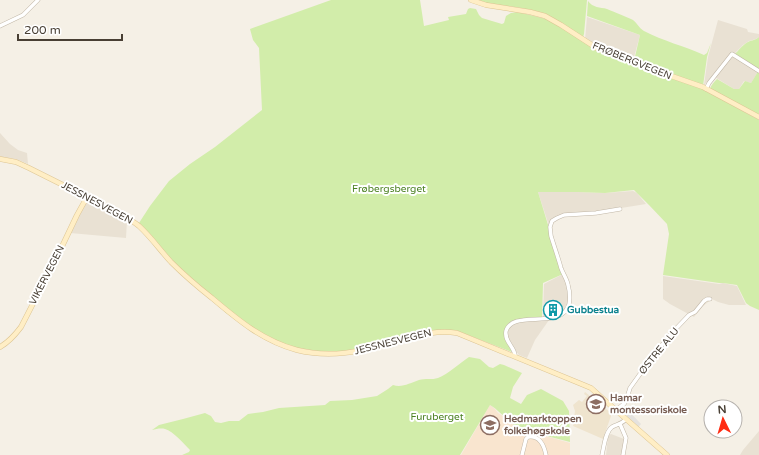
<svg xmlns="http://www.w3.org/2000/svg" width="759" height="455" font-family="'Varela Round',sans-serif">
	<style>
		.residential { fill: #e9e1d3 }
		.commercial { fill: #f9e5cf }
		.education { fill: #efe4ce }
		.green { fill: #d2edaa }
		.parking { fill: #e5e2de }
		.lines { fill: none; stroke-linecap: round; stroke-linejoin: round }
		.street-casing { stroke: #c1b7a7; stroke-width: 4.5 }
		.secondary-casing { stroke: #ddc593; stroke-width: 5.5 }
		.street { stroke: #fff; stroke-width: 3.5 }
		.secondary { stroke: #ffeec5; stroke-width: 4.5 }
		.labels { text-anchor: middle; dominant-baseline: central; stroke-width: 4; stroke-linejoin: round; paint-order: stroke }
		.street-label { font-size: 10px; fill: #483f34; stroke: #fff }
		.park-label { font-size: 10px; fill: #4a8021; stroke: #fff }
		.culture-label { font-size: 10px; font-weight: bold; fill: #0d838f; stroke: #fff; text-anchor: start }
		.education-label { font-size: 10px; font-weight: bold; fill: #785e54; stroke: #fff; text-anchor: start }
	</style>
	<rect width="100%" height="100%" fill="#f5f0e6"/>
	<path class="residential" d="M 587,17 L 640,35 L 633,61 L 599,48 L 585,40 Z
		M 718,20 L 747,29 L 748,32 L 759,34 L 759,37 L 756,39 L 749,41 L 743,45 L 732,56 L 758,72 L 751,83 L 744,81 L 739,89 L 734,89 L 713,76 L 704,85 L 708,57 Z
		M 0,133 L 10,144 L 18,150 L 27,153 L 28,164 L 16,159 L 0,157 Z
		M 633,191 L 637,193 L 646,204 L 615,209 L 556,217 L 549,226 L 538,192 L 577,192 L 605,193 Z
		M 90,202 L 104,207 L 127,220 L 126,238 L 70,233 L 84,203 Z
		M 563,274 L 568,286 L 568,304 L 561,314 L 543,318 L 544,284 Z
		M 663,276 L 719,284 L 723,283 L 737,286 L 746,305 L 729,305 L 718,302 L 712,299 L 703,306 L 694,317 L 670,304 L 663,299 Z
		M 536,320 L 549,320 L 535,340 L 527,358 L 519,355 L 508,341 L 507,334 L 509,328 L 512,325 L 517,322 Z
		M 759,431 L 759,455 L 740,455 L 743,450 Z
		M 611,434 L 624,439 L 623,455 L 606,455 L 608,436 Z"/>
	<path class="commercial" d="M 490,405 L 495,409 L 498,413 L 503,416 L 507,421 L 528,434 L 530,431 L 542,435 L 570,443 L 570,455 L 461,455 Z"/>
	<path class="education" d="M 585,392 L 611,413 L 611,416 L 603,439 L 573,426 L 575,411 L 573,405 L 579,400 L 582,402 L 587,396 L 584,394 Z"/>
	<path class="green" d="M 331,0 L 420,0 L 424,26 L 449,20 L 448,17 L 466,14 L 468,9 L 470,8 L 476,9 L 479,15 L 482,18 L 502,24 L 504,23 L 506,16 L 511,13 L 518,12 L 546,19 L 561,27 L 597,51 L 658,74 L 703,89 L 759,120 L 759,310 L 750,306 L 746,303 L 737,285 L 723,283 L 719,283 L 663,275 L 669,234 L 667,224 L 649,205 L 634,190 L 605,193 L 577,192 L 538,192 L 563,274 L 543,283 L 542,318 C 529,319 503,316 505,335 C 505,342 510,346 512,352 L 460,332 L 448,330 L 392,344 L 330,353 L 297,348 L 282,343 L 250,330 L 226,313 L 169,259 L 148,232 L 139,223 L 150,206 L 169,181 L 190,164 L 215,147 L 262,110 L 259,48 L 253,40 L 250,29 Z
		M 478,0 L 587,0 L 584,34 L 583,37 L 533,11 L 521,8 L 487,3 Z
		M 588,1 C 593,8 600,7 607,9 C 614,12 627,17 633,20 C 637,23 639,28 644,31 C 663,41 684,46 704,55 L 707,53 L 711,43 L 707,57 L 703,86 L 634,61 L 640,35 L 587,16 Z
		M 759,37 L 759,115 L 710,89 C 711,85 714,82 717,79 L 734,89 L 739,89 L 745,81 L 751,83 L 759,70 L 734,55 C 739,50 743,44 750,41 C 753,40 756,40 759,37 Z
		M 469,357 L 480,359 L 489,367 L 493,368 L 500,364 L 504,365 L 522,373 L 513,387 L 510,398 L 521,404 L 527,395 L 541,389 L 563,401 L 569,411 L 570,442 L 543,435 L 530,430 L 528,434 C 521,429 514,426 508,420 C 502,415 497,409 490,405 L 460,455 L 182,455 L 189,452 L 190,450 C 184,444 173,431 165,429 C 161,428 156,429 152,430 L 159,425 L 183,419 L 205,413 L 211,416 L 215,422 L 221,423 L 229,421 L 239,421 L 248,414 L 255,413 L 263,412 L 279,408 L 325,405 L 330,401 L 352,400 L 377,396 L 388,389 L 393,385 C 402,388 410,383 419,380 C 425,378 432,380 438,378 C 448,374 460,363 469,357 Z"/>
	<path class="parking" d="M 626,408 L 641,424 L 637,429 L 621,415 Z"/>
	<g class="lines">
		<defs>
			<path id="street" d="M 0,26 L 23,15 L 38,0
				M 706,89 L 709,83 L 732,54 L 759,71
				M 515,356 C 515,347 504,342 506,331 C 512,310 555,328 567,309 C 571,303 570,292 568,285 C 567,279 563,274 561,268 C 558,257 554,246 551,236 L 550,227 L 552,221 L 557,218 L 564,215 L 596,213 L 620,209
				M 616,410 L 624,404 L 626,401 L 630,388 L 645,367 L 669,336 L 689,315 L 695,312 L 704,301 L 707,299 L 710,299
				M 620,424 L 626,438 L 623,455
				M 522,455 L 526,439 L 528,437 C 539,435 544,445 546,455
				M 602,455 C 604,447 605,432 612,427 C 617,424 622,424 626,419"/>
			<path id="secondary" d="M 471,0 L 486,5 L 530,12 L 545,16 L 561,25 L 598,49 L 657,71 L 703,87 L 759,117
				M 0,159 L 16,162 L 29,168 C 49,178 69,188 89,198 C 105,206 124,214 139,226 C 151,237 160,250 171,262 C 184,275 198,287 212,298 C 238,320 263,341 297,350 C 329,358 361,352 392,343 C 414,337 434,329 457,333 L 579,383 L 591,388 L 601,397 L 667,455
				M 0,347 C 9,342 15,335 21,327 L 57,257 L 77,215 L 87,197"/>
		</defs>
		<use href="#street" class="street-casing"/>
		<use href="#secondary" class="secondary-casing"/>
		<use href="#street" class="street"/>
		<use href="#secondary" class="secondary"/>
	</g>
	<defs>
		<symbol id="building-ring" viewBox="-11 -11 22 22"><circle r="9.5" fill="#fff" stroke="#0f9aa8" stroke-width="1.5"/><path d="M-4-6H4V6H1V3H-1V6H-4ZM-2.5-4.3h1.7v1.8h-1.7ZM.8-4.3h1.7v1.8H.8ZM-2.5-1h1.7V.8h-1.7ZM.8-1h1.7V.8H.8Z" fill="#0f9aa8"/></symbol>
		<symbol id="school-ring" viewBox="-11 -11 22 22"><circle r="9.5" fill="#fff" stroke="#8d6e63" stroke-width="1.5"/><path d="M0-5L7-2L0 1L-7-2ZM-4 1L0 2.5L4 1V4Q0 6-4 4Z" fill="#8d6e63"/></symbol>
	</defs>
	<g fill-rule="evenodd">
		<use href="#building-ring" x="542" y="299" width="22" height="22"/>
		<use href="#school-ring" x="585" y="393" width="22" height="22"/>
		<use href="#school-ring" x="479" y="414" width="22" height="22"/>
	</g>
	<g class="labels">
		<g class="street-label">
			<text transform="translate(632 61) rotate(22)">FRØBERGVEGEN</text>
			<text transform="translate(97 203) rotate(28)">JESSNESVEGEN</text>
			<text transform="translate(47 275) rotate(-63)">VIKERVEGEN</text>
			<text transform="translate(393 342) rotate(-14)">JESSNESVEGEN</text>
			<text transform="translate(659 351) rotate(-51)">ØSTRE ALU</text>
		</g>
		<g class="park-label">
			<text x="389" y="189">Frøbergsberget</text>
			<text x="437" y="417">Furuberget</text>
		</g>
		<g class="culture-label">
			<text x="567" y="310">Gubbestua</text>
		</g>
		<g class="education-label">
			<text x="610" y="398">Hamar<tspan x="610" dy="12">montessoriskole</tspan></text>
			<text x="504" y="419">Hedmarktoppen<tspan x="504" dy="12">folkehøgskole</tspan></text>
		</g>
	</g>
	<g transform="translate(723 419) rotate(355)"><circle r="19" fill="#ffffff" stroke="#b6b2ae"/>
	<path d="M0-3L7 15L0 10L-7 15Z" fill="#ff2b12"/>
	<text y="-6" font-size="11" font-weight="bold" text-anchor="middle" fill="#483f34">N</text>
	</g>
	<path d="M18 34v6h104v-6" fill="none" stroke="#483f34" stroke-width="2"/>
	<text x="24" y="34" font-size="12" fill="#483f34" stroke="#ffffff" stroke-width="3" paint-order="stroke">200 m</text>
</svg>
